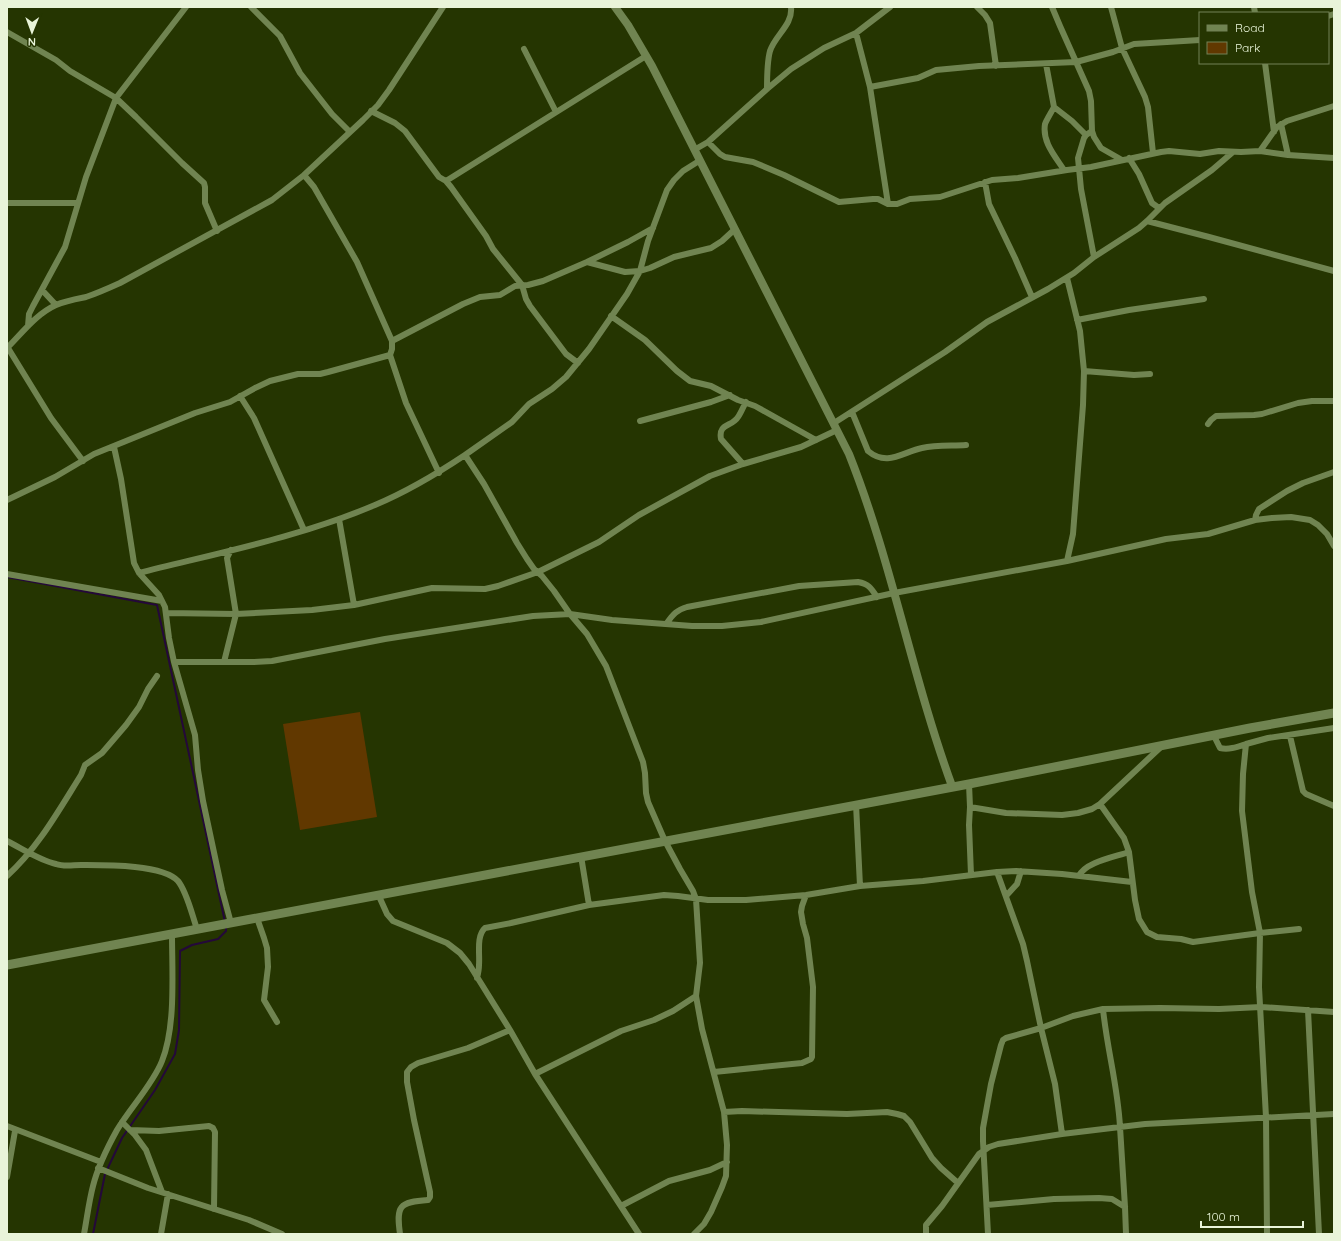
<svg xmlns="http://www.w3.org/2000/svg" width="1341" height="1241" font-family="Quicksand,sans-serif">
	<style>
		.green { fill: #613800 }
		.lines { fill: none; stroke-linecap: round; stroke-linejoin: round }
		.stream { stroke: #24083a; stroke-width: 2 }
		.minor { stroke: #708451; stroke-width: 6 }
		.tertiary { stroke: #708451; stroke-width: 8 }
		.secondary { stroke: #708451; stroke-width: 9 }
	</style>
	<rect width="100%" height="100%" fill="#253501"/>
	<path class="green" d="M 360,712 L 377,817 L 300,830 L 283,724 Z"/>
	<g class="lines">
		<path class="stream" d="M 7,577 L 157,605 L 225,922
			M 93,1234 L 105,1174 L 122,1138 L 155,1090 L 175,1054 L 179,1030 L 180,951 L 192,945 L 218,939 L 226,931 L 226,927"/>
		<path class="minor" d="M 251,7 L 280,36 L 300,73 L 332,114 L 350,132
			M 977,7 L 985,15 L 990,23 L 996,66
			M 1052,7 L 1060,26 L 1089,91 L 1091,101 L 1092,131 L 1094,137 L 1101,148 L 1122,160
			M 1111,7 L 1122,48 L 1145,97 L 1148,107 L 1153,153
			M 1254,7 L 1255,13
			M 1328,16 L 1334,14
			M 7,32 L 56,60 L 70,71 L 116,98 L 136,117 L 182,163 L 204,183 L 205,187 L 205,203 L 217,231
			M 856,33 L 870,87 L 888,204
			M 524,49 L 556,112
			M 1265,63 L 1274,132
			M 1046,64 L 1054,107 L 1072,121 L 1086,135
			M 870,87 L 918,78 L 936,70 L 979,66 L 1076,62 L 1113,52 L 1134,44 L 1200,40
			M 767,89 C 767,78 767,62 770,51 C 775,35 793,25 791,7
			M 1054,107 C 1051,113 1047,119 1045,124 C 1042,142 1055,156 1064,170
			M 371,111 L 395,123 L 405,131 L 439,177 L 446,181 L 451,187 L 486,236 L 493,249 L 522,285 L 526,299 L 530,306 L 566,354 L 578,363
			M 1281,124 L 1288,155
			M 1092,131 L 1086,135 L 1084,138 L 1078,158 L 1081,189 L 1094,257
			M 708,142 L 720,154 L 725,157 L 753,162 L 784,175 L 839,202 L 873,199 L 878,199 L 888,204 L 897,204 L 910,199 L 940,197 L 992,180 L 1018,178 L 1067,170 L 1091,167 L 1161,152 L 1169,151 L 1200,154 L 1219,151 L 1241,152 L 1260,151 L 1277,127 L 1287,121 L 1334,106
			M 694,150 L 708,142 L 767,89 L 791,69 L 824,48 L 856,33 L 890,7
			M 1260,151 L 1288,155 L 1334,158
			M 1129,158 L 1139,174 L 1152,203 L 1159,208
			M 446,181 L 646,56
			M 985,182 L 989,204 L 1015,258 L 1032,297
			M 7,203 L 78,203
			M 1147,221 L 1209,237 L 1334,271
			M 587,262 L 625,272 L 640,271 L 650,268 L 674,257 L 711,248 L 722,241 L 734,230
			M 1067,278 L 1080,331 L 1084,371 L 1083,405 L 1073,534 L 1067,561
			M 42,290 L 56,305
			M 611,316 L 645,340 L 677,371 L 690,381 L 711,386 L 738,400 L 755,406 L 816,440
			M 1077,320 L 1129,310 L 1204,299
			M 28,326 L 29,314 L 33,306 L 65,247 L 86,177 L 116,98 L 186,7
			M 392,341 L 463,304 L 480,297 L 500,295 L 515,286 L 528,285 L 543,281 L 587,262 L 628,242 L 653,228
			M 7,348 C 22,333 36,314 56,305 C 65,301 76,299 86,297 C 98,293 109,288 120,283 L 272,200 L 304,175 L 363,120 L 378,105 L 389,90 L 443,7
			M 8,348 L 51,418 L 83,461
			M 390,355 L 406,403 L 439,473
			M 1084,371 L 1134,375 L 1150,374
			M 240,396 L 254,418 L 304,530
			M 852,412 L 868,451 C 887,467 903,452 922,448 C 936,445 952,446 966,445
			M 640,421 L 711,402 L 730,395
			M 834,423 L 945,352 L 987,322 L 1048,289 L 1074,273 L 1094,257 L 1139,228 L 1147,221 L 1165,203 L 1212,170 L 1233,152
			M 1208,424 L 1211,420 L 1216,416 L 1254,415 L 1262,414 L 1298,403 L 1312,401 L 1334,401
			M 114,447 L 121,479 L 134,563 L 139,573 L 159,595 L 165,607 L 169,638 L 174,662 L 195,735 L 198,770 L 203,801 L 222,890 L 231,923
			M 743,464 L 721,439 C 718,423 732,427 738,417 C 741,413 743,407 746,402
			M 7,500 L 55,477 L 94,454 L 195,413 L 230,402 L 255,388 L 270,381 L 298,374 L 320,374 L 328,372 L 390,355 L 392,349 L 392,341 L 357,262 L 314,187 L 304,175
			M 339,519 L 354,605
			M 1255,520 L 1256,515 L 1259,509 L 1287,491 L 1303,483 L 1334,472
			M 139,573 C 218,553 300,537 375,505 C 406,492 438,473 465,455
			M 7,574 L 162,601
			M 166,613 L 236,614 L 312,610 L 354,605 L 432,588 L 485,589 L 498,586 L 538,572 L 599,542 L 639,515 L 710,476 L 743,464 L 801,447 L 837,430
			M 667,623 C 673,614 677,610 687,607 L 799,586 L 858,582 C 869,584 871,588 877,597
			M 174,662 L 254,662 L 272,661 L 385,639 L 533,616 L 570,614 L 612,620 L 692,626 L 722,626 L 761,622 L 894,593 L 1067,561 L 1166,539 L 1208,534 L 1255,520 L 1272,518 L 1291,517 L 1310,520 L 1318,525 L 1327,534 L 1334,546
			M 224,662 L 236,614 L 227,558 L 231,550
			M 1214,736 L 1220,748 C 1229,750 1237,747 1246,744 L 1243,774 L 1242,811 L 1252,892 L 1260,933 L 1299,929
			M 1290,736 L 1303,791 L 1306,794 L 1334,806
			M 1246,744 L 1268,738 L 1334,728
			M 969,784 L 970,807 L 969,825 L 971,875
			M 856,804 L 860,886
			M 1100,804 L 1124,838 L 1129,852 L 1135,900 L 1139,919 L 1147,932 L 1157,937 L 1181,939 L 1193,942 L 1260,933 L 1259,987 L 1266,1117 L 1267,1234
			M 970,807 L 1006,813 L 1062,815 L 1078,813 L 1092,809 L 1100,804 L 1162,746
			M 7,841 C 23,849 39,860 56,864 C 64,867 73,865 81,865 C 103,865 163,864 178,881 C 187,892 192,915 197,929
			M 581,856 L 589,905
			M 997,872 L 1016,871 L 1062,874 L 1132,882
			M 7,876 C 38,848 59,810 81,775 L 85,765 L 102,753 L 126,725 L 139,707 L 148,689 L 157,676
			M 1079,876 C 1085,862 1115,857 1129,852
			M 378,894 L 387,914 L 393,921 L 447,943 L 460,953 L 469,964 L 510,1030 L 535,1074 L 639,1234
			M 1006,896 L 1017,884 L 1021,871
			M 257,918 L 264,938 L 267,948 L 268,967 L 264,1000 L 277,1022
			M 477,978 C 478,974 479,969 479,965 C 480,954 476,936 485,928 L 511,923 L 589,905 L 664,895 L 678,896 L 708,900 L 746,900 L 806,895 L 860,886 L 923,881 L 997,872 L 1023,944 L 1027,961 L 1041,1028 L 1055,1084 L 1062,1134
			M 1103,1009 C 1107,1049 1118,1087 1120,1127 L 1145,1124 L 1334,1114
			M 1308,1010 L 1319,1234
			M 714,1072 L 802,1063 L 811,1059 L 812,1057 L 813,987 L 807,938 L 803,924 L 801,912 L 802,906 L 806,895
			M 535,1074 L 621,1031 L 654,1020 L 673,1011 L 696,996
			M 724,1112 L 742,1111 L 847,1114 L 887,1112 L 897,1114 L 904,1116 L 910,1122 L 932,1158 L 941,1168 L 958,1183
			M 122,1122 L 135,1135 L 146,1150 L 162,1192
			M 7,1126 L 101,1162
			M 130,1130 L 159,1131 L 209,1126 L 213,1128 L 215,1132 L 214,1209
			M 98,1168 L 148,1188 L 249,1220 L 282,1234
			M 7,1177 L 15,1131
			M 987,1205 L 1054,1199 L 1099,1198 L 1112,1199 L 1125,1207
			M 621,1206 L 669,1181 L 710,1170 L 727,1162
			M 84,1234 C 87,1218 89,1201 93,1186 C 98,1166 107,1148 117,1130 C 130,1108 153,1084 162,1061 C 176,1026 172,972 172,934
			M 161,1234 L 168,1194
			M 400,1234 C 396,1206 399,1202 428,1200 L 430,1197 L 430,1192 L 414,1120 L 407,1082 L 407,1072 L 411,1067 L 418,1063 L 468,1048 L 510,1030
			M 694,1234 L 704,1224 L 711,1212 L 722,1187 L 726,1176 L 727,1145 L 724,1112 L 702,1029 L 696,996 L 700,963 L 696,899 L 693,891 L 680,869 L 665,841 L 648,802 L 646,793 L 645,773 L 643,762 L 606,666 L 587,634 L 570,614 L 554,591 L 542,576 L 534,569 L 527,559 L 517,543 L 484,484 L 465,455 L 512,422 L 529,404 L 552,389 L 566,377 L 589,349 L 627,294 L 640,271 L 648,241 L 667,190 L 674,180 L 683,171 L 699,161
			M 926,1234 L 926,1225 L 942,1206 L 979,1154 L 989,1147 L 998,1144 L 1062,1134 L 1120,1127 L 1125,1207 L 1126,1234
			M 988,1234 L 983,1141 L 983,1128 L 991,1084 L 1001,1045 L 1003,1040 L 1006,1038 L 1041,1028 L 1073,1016 L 1103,1009 L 1160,1008 L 1219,1009 L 1261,1007 L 1334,1012"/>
		<path class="tertiary" d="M 615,7 L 628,25 L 652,66 L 849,454 C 892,562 912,677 952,786"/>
		<path class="secondary" d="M 7,965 L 969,784 L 1250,728 L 1334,713"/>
	</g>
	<rect width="1341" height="1241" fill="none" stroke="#e9f4d9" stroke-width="16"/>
	<rect x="1199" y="12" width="130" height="52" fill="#253501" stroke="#738157"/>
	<rect x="1207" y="25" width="20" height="6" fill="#708451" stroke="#738157"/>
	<text x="1235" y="32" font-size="12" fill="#e9f4d9">Road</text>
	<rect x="1207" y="42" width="20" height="12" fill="#613800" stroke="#738157"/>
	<text x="1235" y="52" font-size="12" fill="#e9f4d9">Park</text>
	<g transform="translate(32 32) rotate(181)" stroke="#253501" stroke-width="3" paint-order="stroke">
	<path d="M0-3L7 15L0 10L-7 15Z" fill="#e9f4d9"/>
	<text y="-6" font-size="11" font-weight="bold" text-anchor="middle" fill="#e9f4d9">N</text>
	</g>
	<path d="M1201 1221v6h102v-6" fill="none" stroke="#e9f4d9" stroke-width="2"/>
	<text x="1207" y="1221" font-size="12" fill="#e9f4d9" stroke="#253501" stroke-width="3" paint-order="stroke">100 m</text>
</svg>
